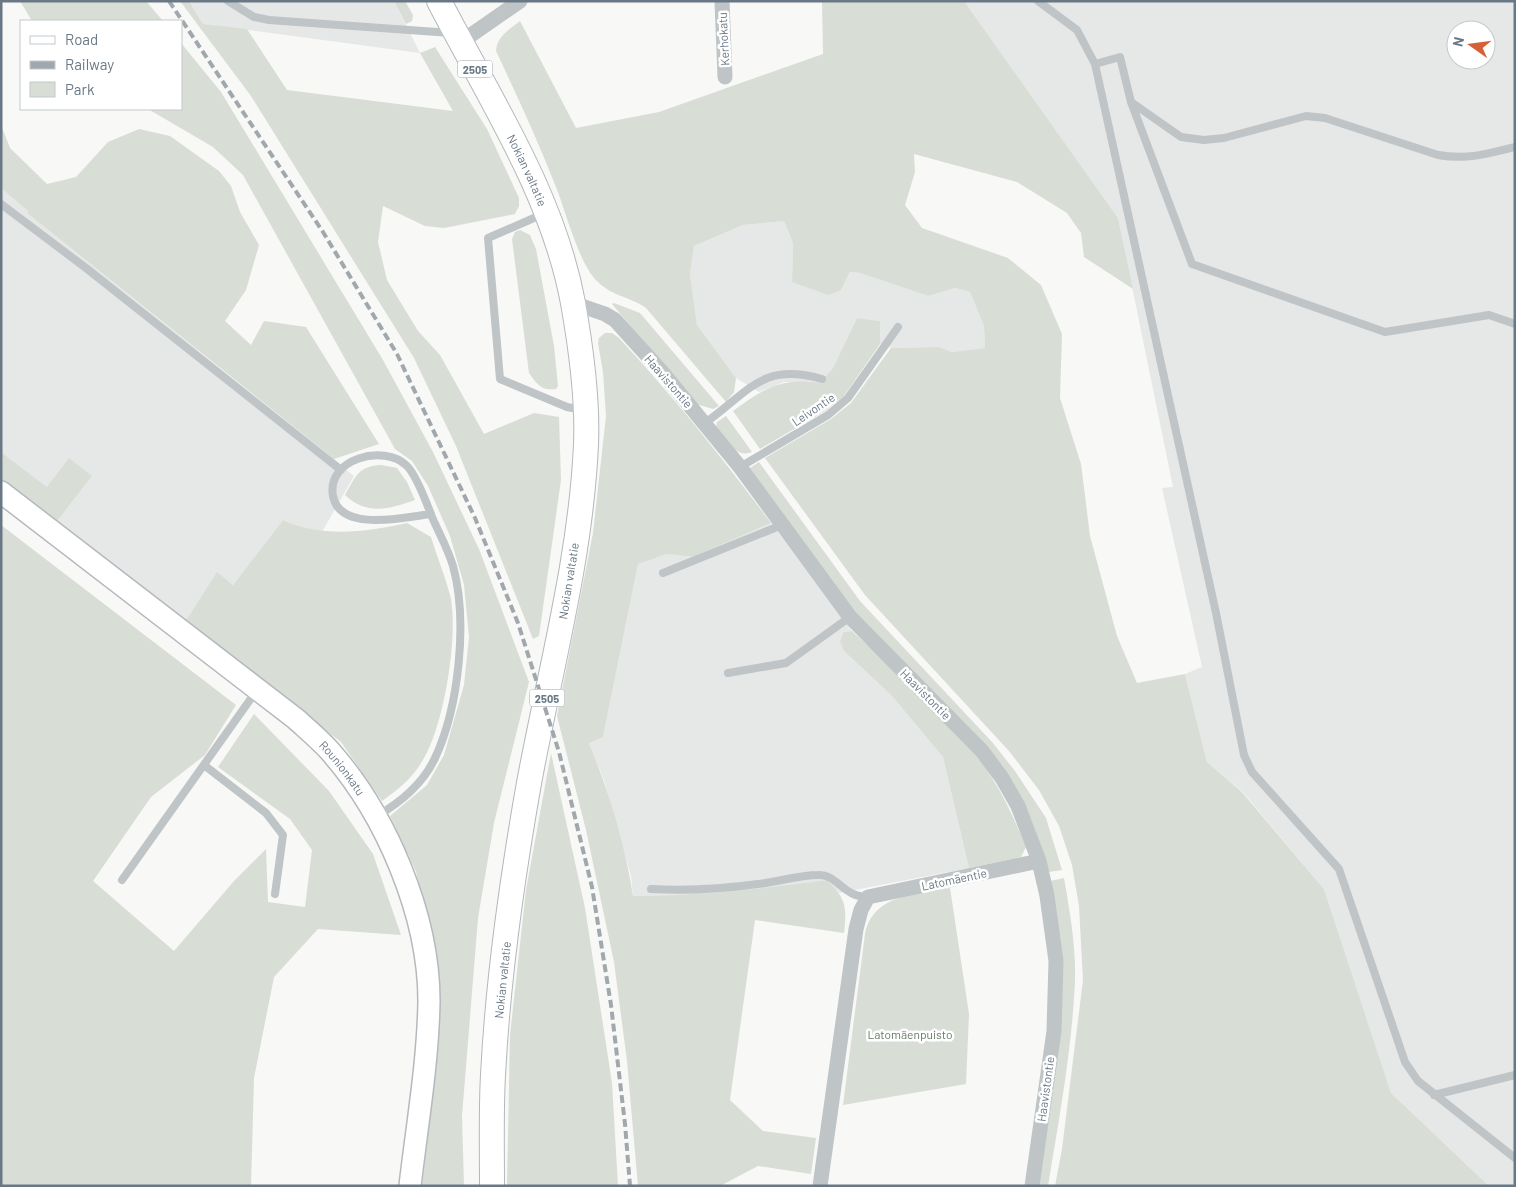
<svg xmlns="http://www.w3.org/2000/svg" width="1516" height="1187" font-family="Barlow,sans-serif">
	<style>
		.built { fill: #e6e7e7; fill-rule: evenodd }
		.green { fill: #d8ddd5 }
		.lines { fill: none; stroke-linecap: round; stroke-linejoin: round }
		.secondary-casing { stroke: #b4b9be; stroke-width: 24 }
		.primary-casing { stroke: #b3b8bc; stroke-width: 26 }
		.lane { stroke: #bfc4c7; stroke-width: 8 }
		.street { stroke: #bfc4c7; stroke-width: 15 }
		.secondary { stroke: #fff; stroke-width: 21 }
		.primary { stroke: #fff; stroke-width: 24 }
		.rail { stroke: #a1a8ad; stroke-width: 4; stroke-dasharray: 8 4; stroke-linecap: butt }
		.labels { text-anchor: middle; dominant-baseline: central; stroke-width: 5; stroke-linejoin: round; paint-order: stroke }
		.shield { fill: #fff; stroke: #96a0aa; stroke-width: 1 }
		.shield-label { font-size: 11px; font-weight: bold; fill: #697885 }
		.street-label { font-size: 12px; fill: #697885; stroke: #fff }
		.park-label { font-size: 12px; fill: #667764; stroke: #fff }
	</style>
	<rect width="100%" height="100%" fill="#f8f8f6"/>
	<path class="built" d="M 189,1 L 394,1 L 420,53 L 203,24 Z
		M 964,1 L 1515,1 L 1515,1186 L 1489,1186 L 1391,1093 L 1324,889 L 1242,791 L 1207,762 L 1185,674 L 1202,667 L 1162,488 L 1173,487 L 1118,218 ZM 1456,30 L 1486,30 L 1486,60 L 1456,60 Z
		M 1,188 L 28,211 L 27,213 L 354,476 L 322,532 L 296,526 L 283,520 L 233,585 L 217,573 L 185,622 L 55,524 L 92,476 L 47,487 L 1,452 Z
		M 784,221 L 793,243 L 792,282 L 841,290 L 850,272 L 860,273 L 928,296 L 955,288 L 970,292 L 984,326 L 985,348 L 952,352 L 939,347 L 891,348 L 880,344 L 880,321 L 857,318 L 833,368 L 820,383 L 784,382 L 759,392 L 736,378 L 697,325 L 690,275 L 694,246 L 743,225 Z
		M 771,523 L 852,631 L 844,632 L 844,651 L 892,696 L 943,757 L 969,868 L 839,893 L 827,880 L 756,890 L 681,896 L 633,896 L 631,876 L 604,780 L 589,743 L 603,737 L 638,564 L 667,554 L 693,557 Z"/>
	<path class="green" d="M 20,1 L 146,1 L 163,21 L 32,21 Z
		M 180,1 L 189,1 L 203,24 L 247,29 L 287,90 L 453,111 L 420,53 L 435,47 L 487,129 L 519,198 L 519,206 L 515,214 L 444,228 L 425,226 L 383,206 L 378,242 L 387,280 L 418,331 L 440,355 L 484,434 L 534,413 L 559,417 L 561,480 L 539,636 L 533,639 L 456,446 L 414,358 L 251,96 Z
		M 394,1 L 405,1 L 413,15 L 412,21 L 406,24 Z
		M 822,1 L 964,1 L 1118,218 L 1133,289 L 1084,257 L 1081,233 L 1067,213 L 1017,182 L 914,154 L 915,172 L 905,205 L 922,228 L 1008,258 L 1041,285 L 1062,334 L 1060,398 L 1081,464 L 1090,536 L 1117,636 L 1137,683 L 1185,674 L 1207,762 L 1241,791 L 1324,889 L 1391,1093 L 1489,1186 L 1055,1186 L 1062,1149 L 1083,980 L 1079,906 L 1072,865 L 1059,826 L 1039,790 L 1009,751 L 865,595 L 765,458 L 831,419 L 851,403 L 891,348 L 939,347 L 952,352 L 985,348 L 984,326 L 970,292 L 955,288 L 928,296 L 860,273 L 850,272 L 841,290 L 828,295 L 792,282 L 793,243 L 784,221 L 743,225 L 694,246 L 690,275 L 697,325 L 736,378 L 734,392 L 726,402 L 646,308 C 631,297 611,296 597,281 C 579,264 566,212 556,187 C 538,141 517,96 496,51 C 497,36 509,30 520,21 L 576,128 L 659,112 L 823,54 Z
		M 181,43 L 221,92 L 383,360 L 433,452 L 479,549 L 529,682 L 494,823 L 478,918 L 462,1116 L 464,1186 L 422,1186 L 437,1041 L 439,1007 L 433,938 L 416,872 L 390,816 L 427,785 L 444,755 L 464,685 L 469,637 L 464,585 L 450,536 L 428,486 L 412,461 L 395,449 L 243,175 L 213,147 L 148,109 L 181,109 Z
		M 1,125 L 10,148 L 47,184 L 76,177 L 108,142 L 139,129 L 170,136 L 219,171 L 231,186 L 240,212 L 259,245 L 246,290 L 225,321 L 251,345 L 264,321 L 306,327 L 379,444 L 334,459 L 27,213 L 28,211 L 1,188 Z
		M 520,230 L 530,235 L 536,249 L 554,346 L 558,386 L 556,389 C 541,391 537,384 529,373 L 512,239 L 515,232 Z
		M 614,303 L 640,313 L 719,406 L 713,409 L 696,404 L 612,304 Z
		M 857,318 L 880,321 L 880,344 L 844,396 L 825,411 L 760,449 L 733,411 C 763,389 781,377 820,383 L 833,368 Z
		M 605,333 L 612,333 L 619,338 C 674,397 723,459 771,523 L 693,557 L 667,554 L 638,564 L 603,737 L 589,743 C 609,792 625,844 633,896 C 698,896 762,889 827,880 C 846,899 847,906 844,933 L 755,920 L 730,1100 L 763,1131 L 816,1138 L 811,1174 L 758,1166 L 720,1186 L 638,1186 L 627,1061 L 614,962 L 586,830 L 557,716 L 593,533 L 606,416 L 603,372 L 598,343 L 599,338 Z
		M 726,416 L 752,452 C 735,459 725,438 716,426 L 717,422 Z
		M 1,452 L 47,487 L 69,458 L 92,476 L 55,524 L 1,481 Z
		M 759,462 L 860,601 L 992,742 L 1015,771 L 1046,818 L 1062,870 L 1049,872 L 1031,819 L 1007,774 L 851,608 L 750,468 Z
		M 382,465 L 397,468 L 407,482 L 415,500 C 390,509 367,516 345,495 C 356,476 358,466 382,465 Z
		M 283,520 C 320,538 368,532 407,523 L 431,537 C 437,557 446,578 451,599 C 458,638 444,724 424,758 C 414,777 399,789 382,801 L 341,742 L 185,622 L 217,572 L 233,585 Z
		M 1,525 L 236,705 L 205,755 L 151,797 L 93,881 L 174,951 L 234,881 L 266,849 L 268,902 L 305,907 L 312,850 L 290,819 L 218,767 L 254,714 L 329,791 L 373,854 L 401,935 L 318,929 L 274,977 L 254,1078 L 251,1186 L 1,1186 Z
		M 852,631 C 898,674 960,724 992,778 C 1006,800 1016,823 1026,847 L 1021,857 L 969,868 L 943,757 L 892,696 L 844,651 L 840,641 L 844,632 Z
		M 551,753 L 585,908 L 612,1083 L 618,1186 L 507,1186 L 510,1035 L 526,890 Z
		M 1064,878 C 1070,912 1076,947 1075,981 C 1072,1049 1059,1119 1048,1186 L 1038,1186 L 1059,1031 L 1050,881 Z
		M 950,888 L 969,1014 L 966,1084 L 843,1105 L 865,934 C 873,894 917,894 950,888 Z"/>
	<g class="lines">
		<defs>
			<g id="secondary">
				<path id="s1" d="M 1,492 L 296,719 C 307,729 319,739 329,750 C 386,814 429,915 429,1001 C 428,1063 417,1125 410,1186"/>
			</g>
			<g id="primary">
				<path id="s2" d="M 439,1 C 489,98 553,194 573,303 C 581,348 588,398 586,444 C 581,558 550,670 529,783 C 512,879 498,977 493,1075 C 491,1112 492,1149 492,1186"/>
			</g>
		</defs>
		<use href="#secondary" class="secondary-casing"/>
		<use href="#primary" class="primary-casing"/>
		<path class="lane" d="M 228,1 L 254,17 L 269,20 L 451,33
			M 1038,1 L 1077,30 L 1095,64 L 1216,613 L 1244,755 L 1252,772 L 1339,869 L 1405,1062 L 1418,1081 L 1515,1158
			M 1095,64 L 1120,57 L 1131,102 L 1192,264 L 1385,332 L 1489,315 L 1515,324
			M 1131,102 L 1181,137 L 1204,140 L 1224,138 L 1306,116 L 1325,118 L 1438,155 C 1466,160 1488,154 1515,147
			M 1,204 L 86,268 L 341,470
			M 543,214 L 488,238 L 500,379 L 567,407 L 583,410
			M 705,423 C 750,391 762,362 822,379
			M 740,467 L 828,415 L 848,398 L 898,327
			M 663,573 L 782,525
			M 728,673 L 786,663 L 850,617
			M 204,765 L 266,813 L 283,835 L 275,894
			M 377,816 C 401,802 423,784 435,758 C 459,707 468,620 453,566 C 448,549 439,533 432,517 C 427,504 417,476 407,466 C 384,443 326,459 333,496 C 340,533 406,517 431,514
			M 122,880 L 257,690
			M 651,889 C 687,891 722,889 758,884 C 778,882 798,875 818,875 C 838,874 842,897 868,897
			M 1434,1095 L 1515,1075"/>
		<path class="street" d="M 722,1 L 725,77
			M 461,42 L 520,1
			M 573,303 L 605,314 L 615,320 L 662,372 L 740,467 L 850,617 L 982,751 L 1002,778 L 1018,806 L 1039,861 L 1047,896 L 1056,961 L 1054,1031 L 1032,1186
			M 820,1186 L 856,929 L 861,910 L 868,897 L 1039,861"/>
		<use href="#secondary" class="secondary"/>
		<use href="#primary" class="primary"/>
		<path class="rail" d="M 169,1 L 323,232 L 397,354 L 475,518 L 518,623 L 559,752 L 592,887 L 611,1005 L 625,1124 L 630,1186"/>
	</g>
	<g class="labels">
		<g class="shield">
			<rect x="457.5" y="60.5" width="35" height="17" rx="4"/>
			<rect x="529.5" y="689.5" width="35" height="17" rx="4"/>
		</g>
		<g class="shield-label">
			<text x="475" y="69">2505</text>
			<text x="547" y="698">2505</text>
		</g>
		<g class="street-label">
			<text transform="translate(723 39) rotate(-93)">Kerhokatu</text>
			<text stroke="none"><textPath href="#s2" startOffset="191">Nokian valtatie</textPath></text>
			<text transform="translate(669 381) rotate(49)">Haavistontie</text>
			<text transform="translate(813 409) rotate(-34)">Leivontie</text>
			<text transform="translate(568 581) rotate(-81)">Nokian valtatie</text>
			<text transform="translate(926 694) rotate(45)">Haavistontie</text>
			<text stroke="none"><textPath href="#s1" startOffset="440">Rounionkatu</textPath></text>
			<text transform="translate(954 879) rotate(-12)">Latomäentie</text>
			<text transform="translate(502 980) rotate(-84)">Nokian valtatie</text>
			<text transform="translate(1045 1089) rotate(-82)">Haavistontie</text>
		</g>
		<g class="park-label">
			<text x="910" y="1034">Latomäenpuisto</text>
		</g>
	</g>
	<rect width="1516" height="1187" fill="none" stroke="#697885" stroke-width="5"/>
	<rect x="20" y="20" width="162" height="90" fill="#ffffff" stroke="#c3c9ce"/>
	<rect x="30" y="36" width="25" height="8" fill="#ffffff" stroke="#c3c9ce"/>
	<text x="65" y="45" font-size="15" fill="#697885">Road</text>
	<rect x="30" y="61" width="25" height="8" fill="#a1a8ad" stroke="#c3c9ce"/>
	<text x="65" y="70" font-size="15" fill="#697885">Railway</text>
	<rect x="30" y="82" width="25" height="15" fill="#d8ddd5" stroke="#c3c9ce"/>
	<text x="65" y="95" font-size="15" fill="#697885">Park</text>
	<g transform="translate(1471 45) rotate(284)"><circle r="24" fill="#ffffff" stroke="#c3c9ce"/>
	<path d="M0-4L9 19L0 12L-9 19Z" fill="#d76137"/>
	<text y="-8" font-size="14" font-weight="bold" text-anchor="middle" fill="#697885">N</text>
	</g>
</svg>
